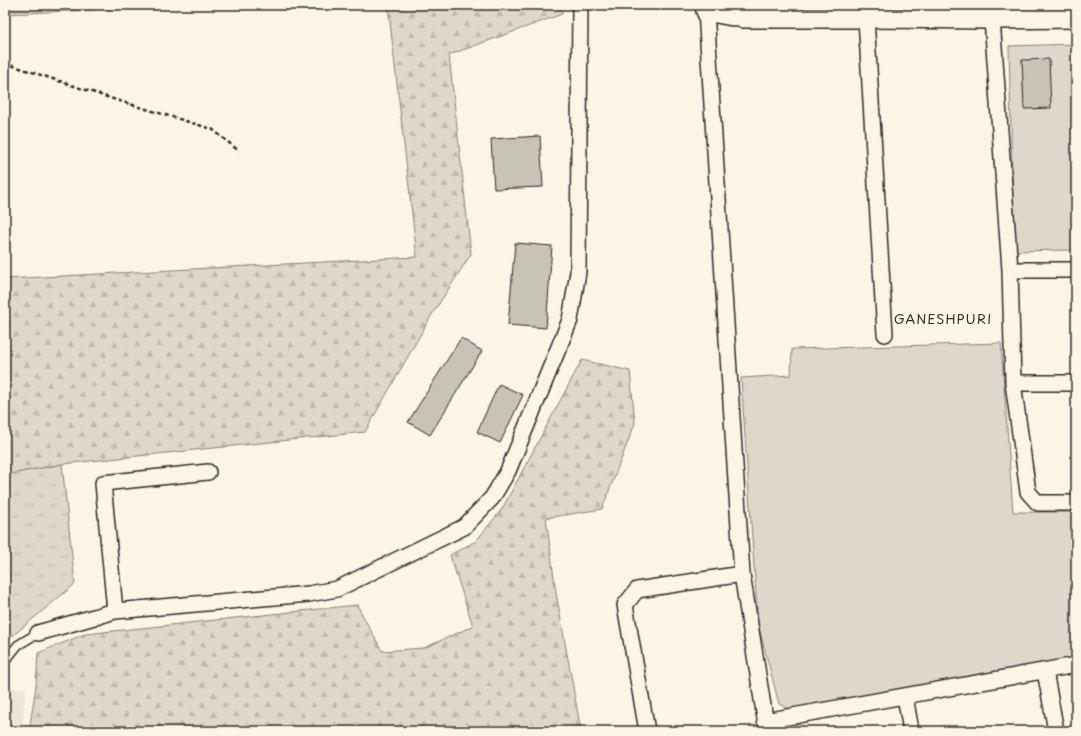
<svg xmlns="http://www.w3.org/2000/svg" width="1081" height="736" font-family="'Playpen Sans',sans-serif">
	<style>
		.built { fill: #ece6d7 }
		.grass { fill: url(#grass-tufts); stroke: #84827a }
		.forest { fill: url(#forest-firs); stroke: #84827a }
		.park { fill: #ded8ca; stroke: #84827a }
		.building { fill: #c8c3b7; stroke: #2b2b2b }
		.lines { fill: none; stroke-linecap: round; stroke-linejoin: round }
		.service-casing { stroke: #2b2b2b; stroke-width: 11 }
		.minor-casing { stroke: #2b2b2b; stroke-width: 18 }
		.tertiary-casing { stroke: #2b2b2b; stroke-width: 22 }
		.path { stroke: #2b2b2b; stroke-width: 2.5; stroke-dasharray: 4 3; stroke-linecap: butt }
		.service { stroke: #fcf5e5; stroke-width: 8 }
		.minor { stroke: #fcf5e5; stroke-width: 15 }
		.tertiary { stroke: #fcf5e5; stroke-width: 19 }
		.labels { text-anchor: middle; dominant-baseline: central; stroke-width: 4; stroke-linejoin: round; paint-order: stroke }
		.neighbourhood-label { font-size: 13px; letter-spacing: 1px; fill: #2b2b2b; stroke: #fcf5e5 }
	</style>
	<defs>
		<pattern id="grass-tufts" width="24" height="20" patternUnits="userSpaceOnUse"><rect width="24" height="20" fill="#ded8ca"/><path d="M3 7l-1-3M5 7V3M7 7l1-3M15 17l-1-3M17 17v-4M19 17l1-3" fill="none" stroke="#bfbaae"/></pattern>
		<pattern id="forest-firs" width="22" height="20" patternUnits="userSpaceOnUse"><rect width="22" height="20" fill="#ded8ca"/><path d="M5 1l3.5 6h-7zM16 11l3.5 6h-7z" fill="#bfbaae"/></pattern>
	</defs>
	<rect width="100%" height="100%" fill="#fcf5e5"/>
	<filter id="ink" filterUnits="userSpaceOnUse"><feTurbulence type="fractalNoise" baseFrequency=".025" numOctaves="2"/><feDisplacementMap in="SourceGraphic" scale="8" xChannelSelector="R" yChannelSelector="G"/><feConvolveMatrix kernelMatrix="1 2 1 2 8 2 1 2 1" color-interpolation-filters="sRGB"/></filter>
	<g filter="url(#ink)">
		<path class="built" d="M 5,687 L 26,689 L 22,731 L 5,731 Z"/>
		<path class="grass" d="M 62,464 L 75,584 L 5,642 L 5,475 Z"/>
		<path class="forest" d="M 15,5 L 192,5 L 7,14 Z
			M 388,5 L 561,5 L 562,14 L 449,55 L 471,254 L 431,316 L 365,432 L 62,464 L 5,475 L 5,279 L 417,257 Z
			M 582,360 L 630,371 L 635,423 L 602,509 L 546,518 L 556,593 L 581,731 L 29,731 L 36,686 L 38,653 L 85,634 L 357,605 L 382,651 L 424,648 L 473,626 L 450,555 L 476,541 L 502,509 Z"/>
		<path class="park" d="M 1076,44 L 1076,250 L 1014,251 L 1009,46 Z
			M 1001,343 L 1013,512 L 1076,512 L 1076,657 L 790,710 L 779,704 L 758,624 L 741,378 L 791,375 L 792,349 Z"/>
		<path class="building" d="M 1049,59 L 1051,108 L 1024,109 L 1022,60 Z
			M 540,136 L 543,187 L 494,189 L 491,139 Z
			M 515,243 L 552,246 L 546,328 L 508,325 Z
			M 461,338 L 482,351 L 430,435 L 408,422 Z
			M 499,384 L 523,395 L 500,443 L 477,432 Z"/>
		<g class="lines">
			<defs>
				<path id="service" d="M 5,661 L 18,645 L 38,633"/>
				<path id="minor" d="M 706,11 L 742,574 L 767,731
					M 866,18 L 885,334
					M 992,19 L 1010,270 L 1013,383 L 1028,492 L 1038,503 L 1076,503
					M 1010,270 L 1076,270
					M 1013,383 L 1076,383
					M 115,611 L 103,483 L 208,472
					M 38,633 L 115,611 L 309,594 L 337,589 L 464,527 L 492,498 L 508,471 L 570,320 L 578,272 L 580,5
					M 1045,671 L 1056,731
					M 905,696 L 911,731
					M 765,721 L 1076,665
					M 647,731 L 625,605 L 637,590 L 742,574"/>
				<path id="tertiary" d="M 705,5 L 706,11 L 743,18 L 866,18 L 992,19 L 1076,18"/>
			</defs>
			<use href="#service" class="service-casing"/>
			<use href="#minor" class="minor-casing"/>
			<use href="#tertiary" class="tertiary-casing"/>
			<path class="path" d="M 5,63 L 113,99 L 212,129 L 239,151"/>
			<use href="#service" class="service"/>
			<use href="#minor" class="minor"/>
			<use href="#tertiary" class="tertiary"/>
		</g>
	</g>
	<g class="labels">
		<g class="neighbourhood-label">
			<text x="943" y="318">GANESHPURI</text>
		</g>
	</g>
	<rect width="1081" height="736" fill="none" stroke="#fcf5e5" stroke-width="20"/>
	<rect x="10" y="10" width="1061" height="716" fill="none" stroke="#2b2b2b" stroke-width="1.5" filter="url(#ink)"/>
</svg>
